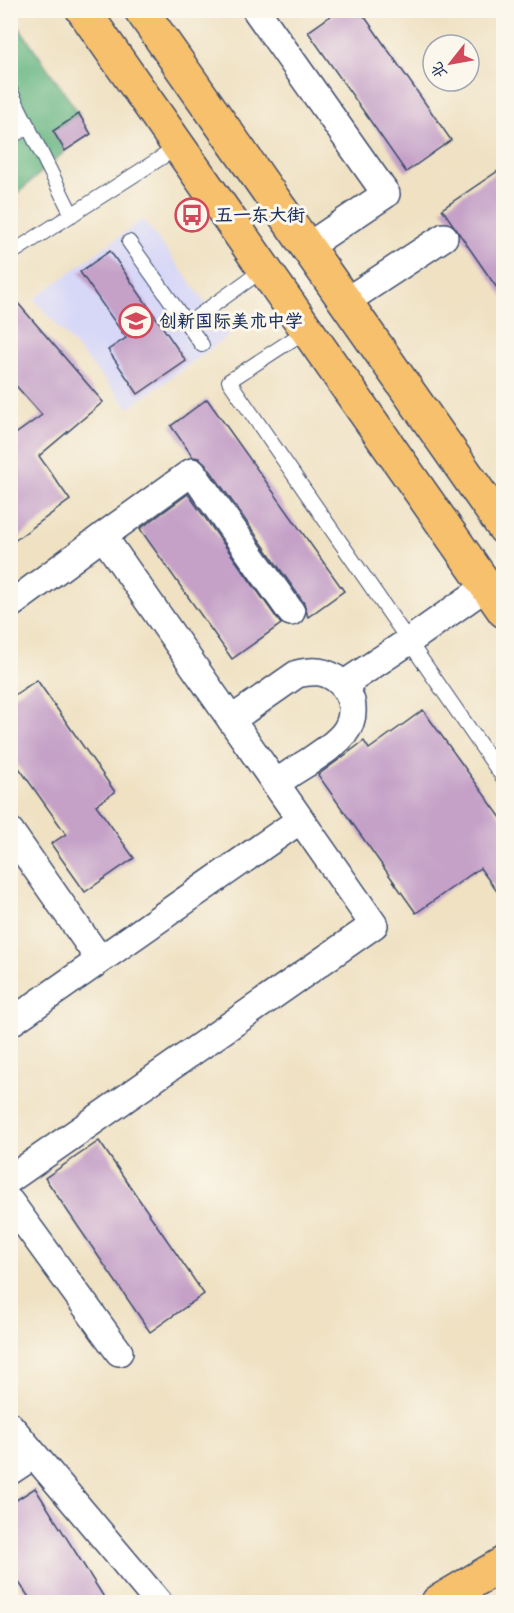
<svg xmlns="http://www.w3.org/2000/svg" width="514" height="1613" font-family="'Architects Daughter','LXGW WenKai TC',sans-serif">
	<style>
		.built { fill: #d7d7f8 }
		.forest { fill: #64b47f; stroke: #40726e; stroke-width: 1.5 }
		.building { fill: #c5a1c8 }
		.lines { fill: none; stroke-linecap: round; stroke-linejoin: round }
		.service-casing { stroke: #3b4a6d; stroke-width: 16 }
		.minor-casing { stroke: #3b4a6d; stroke-width: 30 }
		.primary-casing { stroke: #3b4a6d; stroke-width: 36 }
		.service { stroke: #fff; stroke-width: 14 }
		.minor { stroke: #fff; stroke-width: 27 }
		.primary { stroke: #f7c06c; stroke-width: 33 }
		.labels { text-anchor: middle; dominant-baseline: central; stroke-width: 6; stroke-linejoin: round; paint-order: stroke }
		.poi-label { font-size: 18px; font-weight: bold; fill: #1b2f5e; stroke: #fbf7ec; text-anchor: start }
	</style>
	<rect width="100%" height="100%" fill="#fbf7ec"/>
	<filter id="ink" filterUnits="userSpaceOnUse"><feTurbulence type="fractalNoise" baseFrequency=".0167" numOctaves="2"/><feDisplacementMap in="SourceGraphic" scale="12" xChannelSelector="R" yChannelSelector="G"/><feConvolveMatrix kernelMatrix="1 2 1 2 8 2 1 2 1" color-interpolation-filters="sRGB"/></filter>
	<filter id="wash" filterUnits="userSpaceOnUse"><feTurbulence type="fractalNoise" baseFrequency=".008" numOctaves="4" result="noise"/><feDisplacementMap in="SourceGraphic" scale="24" xChannelSelector="R" yChannelSelector="G"/><feGaussianBlur stdDeviation="1.35" result="paint"/><feColorMatrix in="noise" values="0 0 0 0 0 0 0 0 0 0 0 0 0 0 0 0 0 1.4 0 .05"/><feComposite in="paint" operator="in"/></filter>
	<g filter="url(#wash)">
		<rect width="100%" height="100%" fill="#efe1c2"/>
		<path class="built" d="M 143,219 L 230,335 L 129,408 L 34,299 Z"/>
		<path class="forest" d="M 10,14 L 79,114 L 53,131 L 65,151 L 11,199 Z"/>
		<g id="blocks">
			<path class="building" d="M 339,10 L 360,10 L 451,140 L 406,172 L 308,32 Z
				M 79,114 L 91,134 L 65,151 L 53,131 Z
				M 504,167 L 504,298 L 442,209 Z
				M 110,251 L 186,361 L 138,394 L 108,350 L 126,338 L 80,272 Z
				M 10,294 L 103,402 L 39,456 L 70,500 L 10,544 L 10,438 L 42,415 L 10,379 Z
				M 207,399 L 344,591 L 308,617 L 304,603 L 205,463 L 199,458 L 193,457 L 171,426 Z
				M 188,494 L 281,624 L 232,659 L 140,529 Z
				M 37,680 L 115,792 L 96,805 L 134,858 L 85,892 L 51,844 L 66,834 L 10,755 L 10,698 Z
				M 423,710 L 504,822 L 504,901 L 480,868 L 416,913 L 318,775 L 364,741 L 369,749 Z
				M 99,1141 L 204,1294 L 150,1332 L 45,1178 Z
				M 35,1488 L 107,1602 L 32,1602 L 10,1569 L 10,1504 Z"/>
		</g>
	</g>
	<g filter="url(#ink)">
		<use href="#blocks" fill-opacity="0" stroke="#3b4a6d" stroke-width="1.5"/>
		<g class="lines">
			<defs>
				<path id="service" d="M 10,90 L 72,215
					M 10,137 L 29,127
					M 129,242 L 202,345
					M 10,254 L 178,147
					M 187,324 L 264,269
					M 307,330 L 229,381 L 504,779"/>
				<path id="minor" d="M 256,10 L 386,194 L 307,247
					M 345,302 L 444,237
					M 103,536 L 192,472 L 291,612
					M 10,605 L 103,536 L 374,925 L 10,1179
					M 343,685 L 409,641 L 487,586
					M 231,720 L 297,674 C 313,670 326,670 340,682 C 345,687 349,694 351,701 C 358,732 331,746 310,761 C 298,768 286,776 275,784
					M 10,831 L 100,960
					M 10,1023 L 300,820
					M 10,1202 L 119,1352
					M 10,1426 L 158,1602
					M 10,1471 L 34,1455"/>
				<path id="primary" d="M 83,10 L 504,611
					M 141,10 L 504,528
					M 438,1602 L 504,1563"/>
			</defs>
			<use href="#service" class="service-casing"/>
			<use href="#minor" class="minor-casing"/>
			<use href="#primary" class="primary-casing"/>
			<use href="#service" class="service"/>
			<use href="#minor" class="minor"/>
			<use href="#primary" class="primary"/>
		</g>
	</g>
	<defs>
		<symbol id="bus-ring" viewBox="-11 -11 22 22"><circle r="9.5" fill="#fbf7ec" stroke="#d1495b" stroke-width="1.5"/><path d="M-5-6H5V4H4V6H2V4H-2V6H-4V4H-5ZM-3.5-4V0h7V-4ZM-3.5 1.2v1.5H-2V1.2ZM2 1.2v1.5H3.5V1.2Z" fill="#d1495b"/></symbol>
		<symbol id="school-ring" viewBox="-11 -11 22 22"><circle r="9.5" fill="#fbf7ec" stroke="#d1495b" stroke-width="1.5"/><path d="M0-5L7-2L0 1L-7-2ZM-4 1L0 2.5L4 1V4Q0 6-4 4Z" fill="#d1495b"/></symbol>
	</defs>
	<g fill-rule="evenodd">
		<use href="#bus-ring" x="173" y="196" width="38" height="38"/>
		<use href="#school-ring" x="117" y="302" width="38" height="38"/>
	</g>
	<g class="labels">
		<g class="poi-label">
			<text x="215" y="215">五一东大街</text>
			<text x="159" y="321">创新国际美术中学</text>
		</g>
	</g>
	<rect width="514" height="1613" fill="none" stroke="#fbf7ec" stroke-width="36"/>
	<g transform="translate(451 63) rotate(239)"><circle r="28" fill="#fbf7ec" stroke="#a1a7b3" stroke-width="1.5"/>
	<path d="M0-4.5L10 22L0 15L-10 22Z" fill="#d1495b"/>
	<text y="-9" font-size="16" font-weight="bold" text-anchor="middle" fill="#1b2f5e">北</text>
	</g>
</svg>
